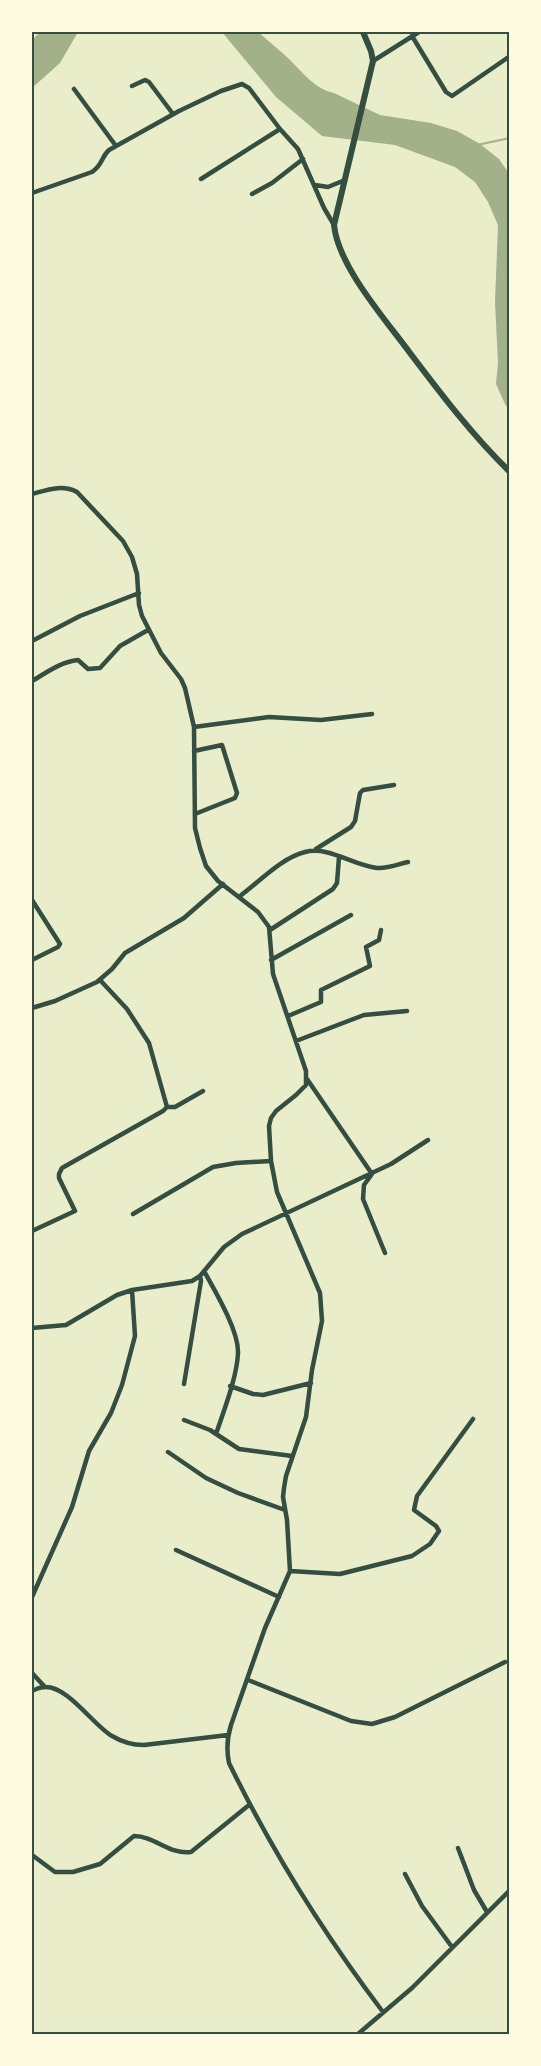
<svg xmlns="http://www.w3.org/2000/svg" width="541" height="2066" font-family="Georgia,serif">
	<style>
		.water { fill: #a3b18a }
		.lines { fill: none; stroke-linecap: round; stroke-linejoin: round }
		.stream { stroke: #a3b18a; stroke-width: 2 }
		.minor { stroke: #344e41; stroke-width: 4.5 }
		.tertiary { stroke: #344e41; stroke-width: 6 }
		.neatline { fill: none; stroke: #344e41; stroke-width: 2 }
	</style>
	<rect width="100%" height="100%" fill="#e9edc9"/>
	<path class="water" d="M 40,32 L 78,32 L 60,63 L 32,88 L 32,40 Z
		M 222,32 L 258,32 C 268,41 280,50 290,60 C 303,73 315,89 334,93 L 380,115 L 431,123 L 457,131 L 480,144 L 499,159 L 510,175 L 509,410 L 505,404 L 496,384 L 498,363 L 495,302 L 498,225 L 488,202 L 475,182 L 455,167 L 395,145 L 322,136 L 276,97 Z"/>
	<g class="lines">
		<path class="stream" d="M 477,145 L 510,138"/>
		<path class="minor" d="M 412,36 L 446,92 L 452,96 L 510,56
			M 373,61 L 419,32
			M 132,86 L 145,80 L 149,82 L 173,114
			M 74,89 L 116,146
			M 201,179 L 280,129
			M 315,185 L 328,187 L 345,180
			M 32,193 L 92,172 C 103,165 101,157 109,150 L 179,111 L 221,91 L 242,84 L 249,88 L 280,129 L 298,149 L 324,208 L 334,225
			M 252,194 L 272,183 L 303,159
			M 32,494 C 47,490 62,484 77,492 L 123,541 L 132,557 L 137,574 L 139,605 L 142,616 L 161,653 L 181,679 L 185,688 L 194,727 L 195,828 L 200,848 L 206,866 L 218,881 L 258,912 L 269,927 L 273,974 L 306,1071 L 306,1085 L 296,1095 L 276,1111 L 271,1118 L 269,1126 L 271,1161 L 277,1192 L 320,1293 L 322,1321 L 312,1370 L 306,1417 L 286,1476 L 284,1488 L 283,1497 L 287,1520 L 290,1571 L 265,1628 L 231,1725 C 227,1738 226,1749 229,1763 C 272,1851 324,1934 383,2012
			M 32,641 L 80,616 L 139,593
			M 32,681 C 46,673 60,662 78,660 L 88,669 L 100,668 L 120,646 L 148,630
			M 194,727 L 269,717 L 321,720 L 372,714
			M 194,751 L 222,745 L 237,793 L 235,798 L 195,814
			M 316,849 L 351,827 L 355,821 L 360,793 L 363,790 L 394,785
			M 240,896 C 259,882 281,858 305,852 C 329,846 352,865 377,868 C 387,869 399,864 408,862
			M 32,900 L 60,944 L 58,947 L 32,960
			M 270,930 L 333,889 L 337,883 L 339,857
			M 271,960 L 351,915
			M 32,1008 L 55,1001 L 97,982 L 112,969 L 125,953 L 184,918 L 223,884
			M 288,1016 L 321,1002 L 321,990 L 370,966 L 366,947 L 379,940 L 381,930
			M 296,1041 L 364,1015 L 407,1011
			M 307,1079 L 372,1174 L 364,1185 L 363,1199 L 385,1253
			M 167,1107 L 175,1107 L 203,1091
			M 133,1214 L 213,1167 L 236,1163 L 271,1161
			M 32,1231 L 75,1211 L 59,1178 L 59,1174 L 62,1168 L 163,1111 L 167,1107 L 149,1043 L 127,1009 L 100,980
			M 204,1271 C 215,1291 239,1331 238,1353 C 237,1377 224,1410 216,1434
			M 32,1328 L 66,1325 L 117,1295 L 132,1290 L 192,1281 L 200,1276 L 224,1247 L 242,1234 L 391,1164 L 428,1140
			M 184,1384 L 201,1281 L 200,1276
			M 230,1386 L 253,1394 L 263,1395 L 311,1383
			M 184,1420 L 210,1430 L 239,1449 L 292,1456
			M 168,1452 L 206,1478 L 238,1493 L 285,1510
			M 176,1550 L 279,1597
			M 290,1571 L 340,1574 L 412,1556 L 430,1544 L 439,1531 L 436,1526 L 414,1510 L 417,1496 L 473,1419
			M 32,1597 L 72,1507 L 89,1451 L 111,1413 L 122,1385 L 135,1336 L 132,1290
			M 32,1673 L 45,1687
			M 248,1680 L 351,1721 L 372,1724 L 395,1717 L 505,1662
			M 32,1691 C 36,1689 41,1687 45,1687 C 68,1686 93,1725 112,1736 C 122,1742 132,1745 144,1745 L 228,1735
			M 458,1848 L 474,1890 L 487,1912
			M 32,1855 L 55,1872 L 73,1872 L 100,1864 L 134,1836 C 155,1836 169,1855 191,1852 L 249,1805
			M 405,1874 L 422,1906 L 452,1947
			M 358,2034 L 412,1988 L 510,1890"/>
		<path class="tertiary" d="M 363,32 L 371,51 L 373,61 L 334,225 C 338,266 385,319 410,353 C 441,394 473,436 510,472"/>
	</g>
	<rect width="541" height="2066" fill="none" stroke="#fefae0" stroke-width="66"/>
	<rect x="33" y="33" width="475" height="2000" class="neatline"/>
</svg>
